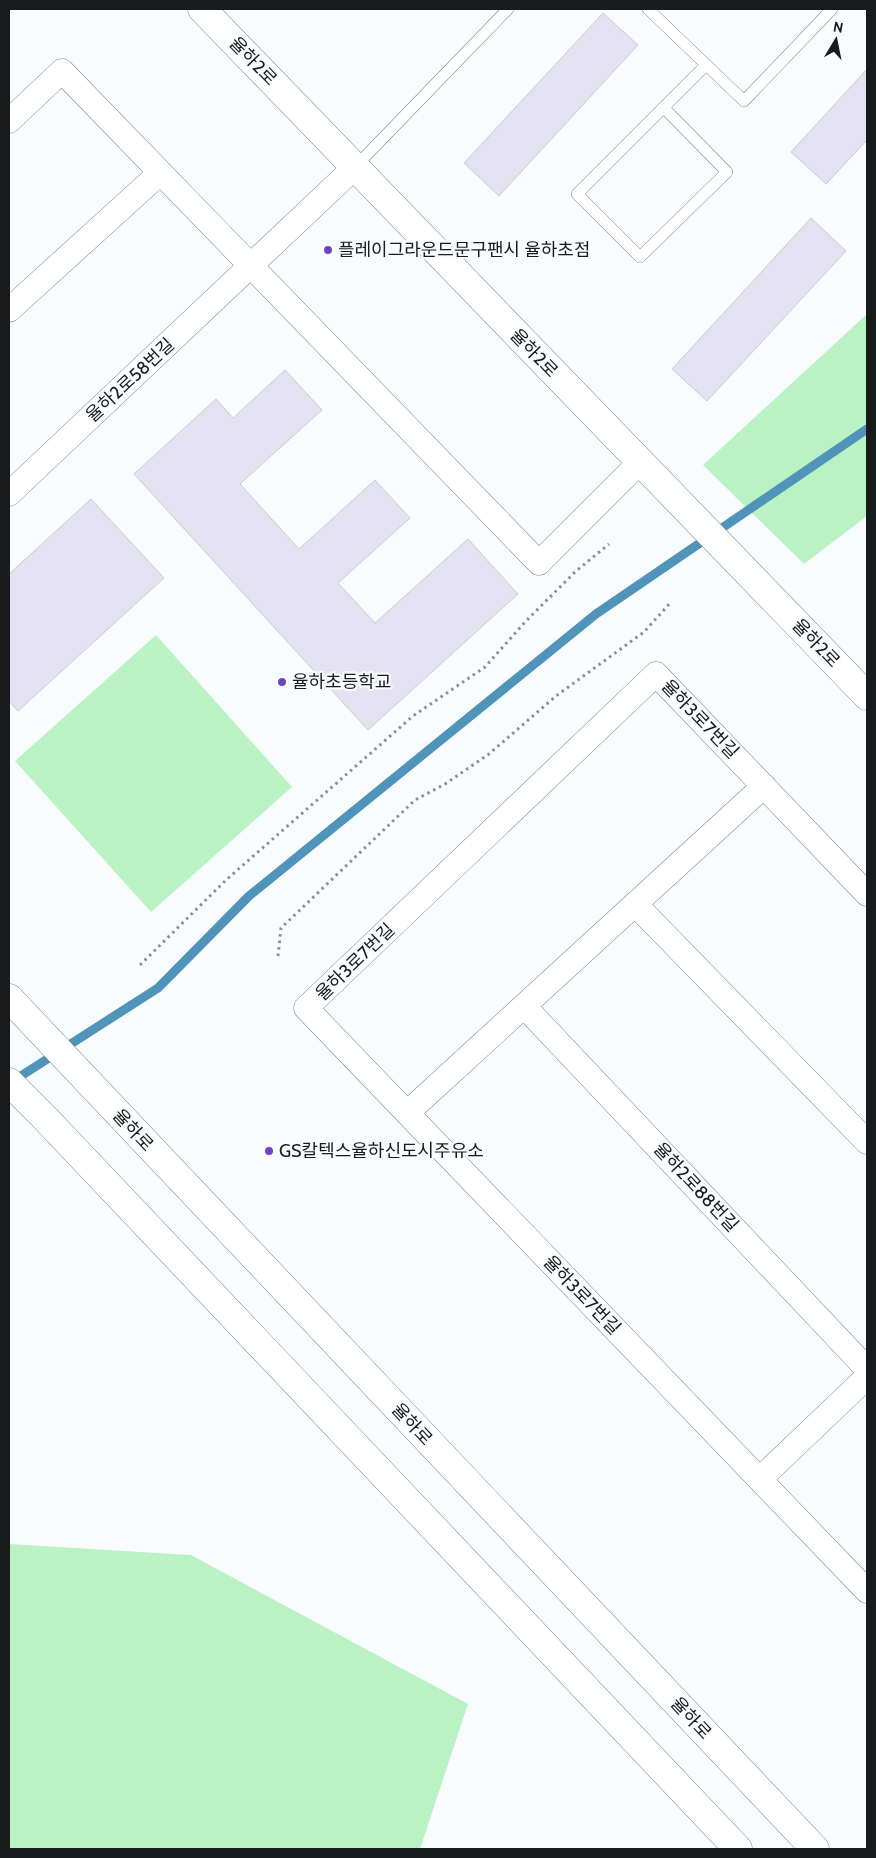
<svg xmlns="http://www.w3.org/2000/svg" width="876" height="1858" font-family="Cabin,'Noto Sans KR',sans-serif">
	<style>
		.green { fill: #bbf2c4 }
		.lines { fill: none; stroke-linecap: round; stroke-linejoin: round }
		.stream { stroke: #5094ba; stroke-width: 9 }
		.building { fill: #e4e1f2; stroke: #cbcbd0 }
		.lane-casing { stroke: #7f8387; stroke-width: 12 }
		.street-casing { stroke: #7f8387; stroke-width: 25 }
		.secondary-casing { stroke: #7f8387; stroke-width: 29 }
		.path { stroke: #8d8f91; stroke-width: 3; stroke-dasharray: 2.5 4; stroke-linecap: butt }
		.lane { stroke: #fff; stroke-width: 11 }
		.street { stroke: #fff; stroke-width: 24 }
		.secondary { stroke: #fff; stroke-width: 28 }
		.poi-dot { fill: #6f45bd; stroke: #f9fcfe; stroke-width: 2 }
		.labels { text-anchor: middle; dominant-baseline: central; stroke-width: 4.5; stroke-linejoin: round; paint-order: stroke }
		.street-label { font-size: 18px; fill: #191a1c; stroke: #f9fcfe }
		.poi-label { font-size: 18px; fill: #191a1c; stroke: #f9fcfe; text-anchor: start }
	</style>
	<rect width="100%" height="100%" fill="#f9fcfe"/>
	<path class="green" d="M 867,314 L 867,516 L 804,564 L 703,465 Z
		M 156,635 L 292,787 L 151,912 L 15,761 Z
		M 9,1544 L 191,1555 L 468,1704 L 420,1849 L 9,1849 Z"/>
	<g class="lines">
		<path class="stream" d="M 13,1081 L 158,988 L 249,896 L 596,614 L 867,429"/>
	</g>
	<path class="building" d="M 603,13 L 638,45 L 499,196 L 464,163 Z
		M 867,69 L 867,140 L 826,184 L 791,152 Z
		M 811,218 L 846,251 L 707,401 L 672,369 Z
		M 285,370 L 322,410 L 240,484 L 299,549 L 375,480 L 410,518 L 338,583 L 375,623 L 468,539 L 518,594 L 368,730 L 134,474 L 216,399 L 233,418 Z
		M 91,499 L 164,578 L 18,711 L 9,702 L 9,574 Z"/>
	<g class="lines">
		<defs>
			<path id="lane" d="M 648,9 L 744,101 L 832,9
				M 664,108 L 727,172 L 640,257 L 577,194 L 706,65
				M 355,167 L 508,9"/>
			<path id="street" d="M 9,121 L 62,71 L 539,563 L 640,462
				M 9,310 L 160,173
				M 9,494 L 355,167
				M 867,894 L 656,674 L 306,1008 L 867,1591
				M 635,904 L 867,1142
				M 524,1006 L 867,1369
				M 407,1113 L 764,786
				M 760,1479 L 867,1377"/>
			<path id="secondary" d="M 202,9 L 867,696
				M 9,998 L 815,1849
				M 9,1082 L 45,1118 L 738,1849"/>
		</defs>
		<use href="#lane" class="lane-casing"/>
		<use href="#street" class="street-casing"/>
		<use href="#secondary" class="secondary-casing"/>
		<path class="path" d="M 278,956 L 281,928 L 415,800 L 445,784 L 489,754 L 556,696 L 644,632 L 671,602
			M 140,965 L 226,880 L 413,716 L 485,667 L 526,621 L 575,572 L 609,544"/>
		<use href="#lane" class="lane"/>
		<use href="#street" class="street"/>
		<use href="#secondary" class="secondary"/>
	</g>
	<g class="poi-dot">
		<circle cx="328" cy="250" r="5"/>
		<circle cx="282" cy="682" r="5"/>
		<circle cx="269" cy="1151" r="5"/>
	</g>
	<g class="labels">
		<g class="street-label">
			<text transform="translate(253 61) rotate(46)">율하2로</text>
			<text transform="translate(534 353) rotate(46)">율하2로</text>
			<text transform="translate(130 380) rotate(-43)">율하2로58번길</text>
			<text transform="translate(816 643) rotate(46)">율하2로</text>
			<text transform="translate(700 719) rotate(46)">율하3로7번길</text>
			<text transform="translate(355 962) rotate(-44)">율하3로7번길</text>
			<text transform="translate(133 1130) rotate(47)">율하로</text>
			<text transform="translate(696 1187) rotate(47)">율하2로88번길</text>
			<text transform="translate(582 1295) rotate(46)">율하3로7번길</text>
			<text transform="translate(412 1424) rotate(47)">율하로</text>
			<text transform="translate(691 1718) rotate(47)">율하로</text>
		</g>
		<g class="poi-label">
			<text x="338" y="250">플레이그라운드문구팬시 율하초점</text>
			<text x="292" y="682">율하초등학교</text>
			<text x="279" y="1151">GS칼텍스율하신도시주유소</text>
		</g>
	</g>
	<rect width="876" height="1858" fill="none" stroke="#191a1c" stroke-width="20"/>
	<g transform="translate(836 40) rotate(10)" stroke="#f9fcfe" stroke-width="4" paint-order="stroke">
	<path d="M0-4L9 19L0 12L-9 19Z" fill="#191a1c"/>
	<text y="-8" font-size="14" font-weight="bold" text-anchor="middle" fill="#191a1c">N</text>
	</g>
</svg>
